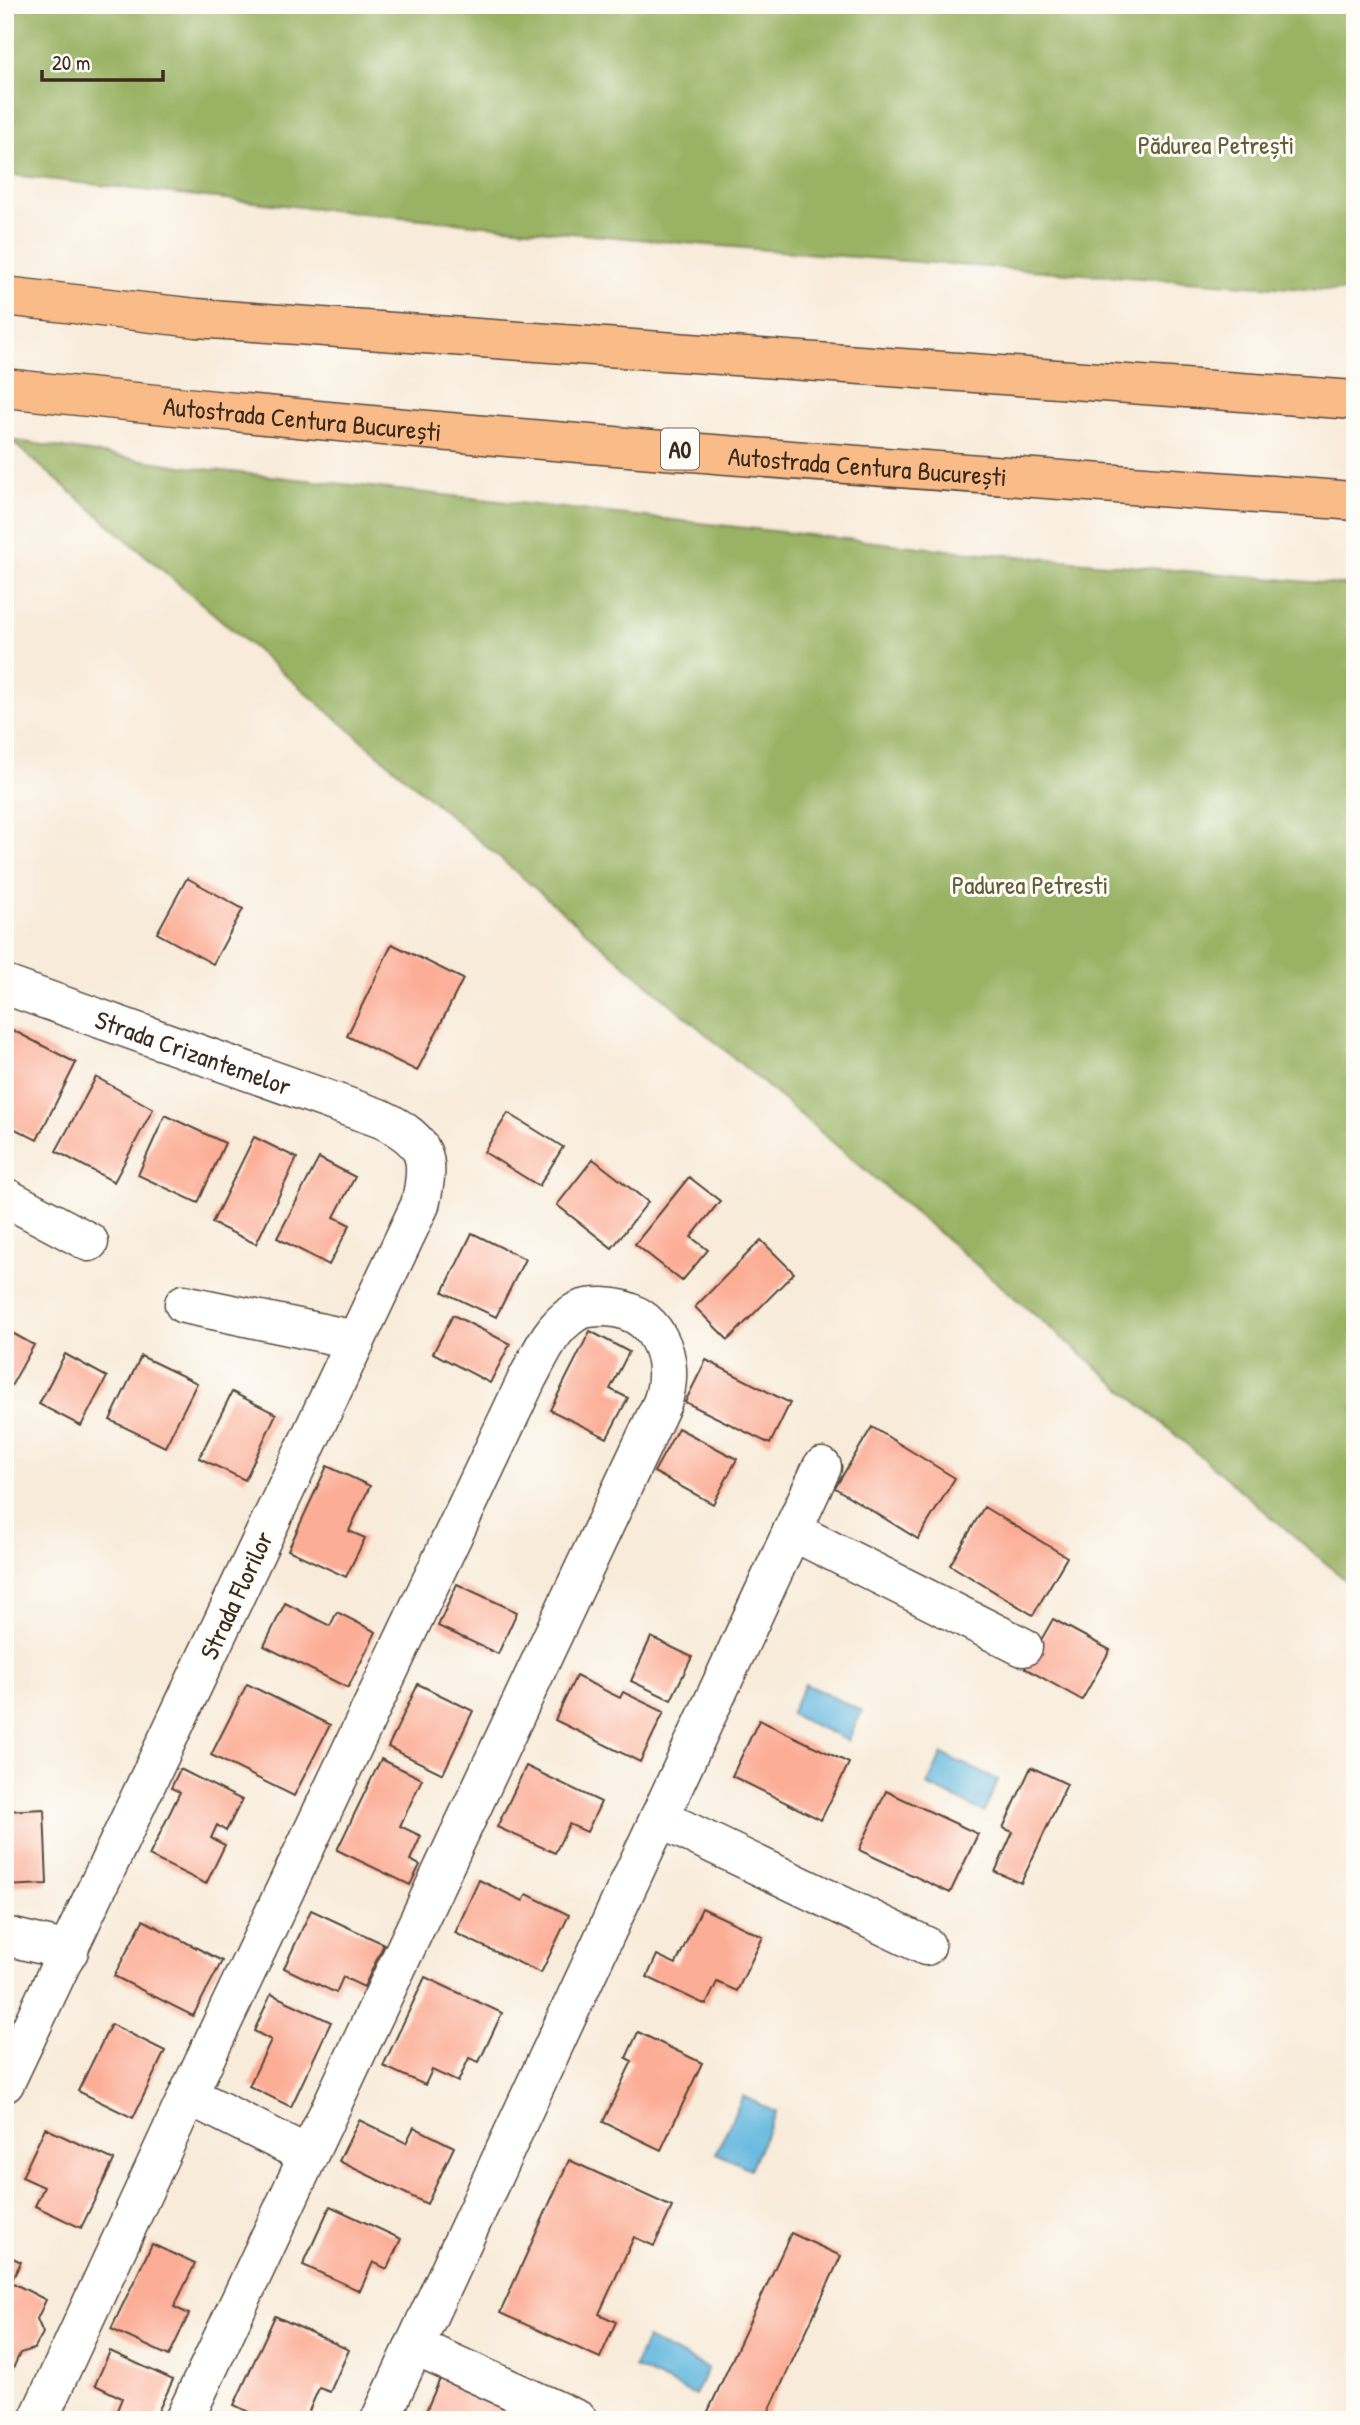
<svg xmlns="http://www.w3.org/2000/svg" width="1360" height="2425" font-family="'Patrick Hand',sans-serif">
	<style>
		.forest { fill: #99b264; stroke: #6a6e41; stroke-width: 2 }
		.water { fill: #64b7df; stroke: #50707e; stroke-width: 2 }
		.building { fill: #fcad96 }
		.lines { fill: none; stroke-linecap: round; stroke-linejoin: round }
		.street-casing { stroke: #57473a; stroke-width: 41 }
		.highway-casing { stroke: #57473a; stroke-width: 41 }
		.street { stroke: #fff; stroke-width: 38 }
		.highway { stroke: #f9bc89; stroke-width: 38 }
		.labels { text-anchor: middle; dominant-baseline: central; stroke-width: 6; stroke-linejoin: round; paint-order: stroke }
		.shield { fill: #fdfcf7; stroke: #75695f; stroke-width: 2 }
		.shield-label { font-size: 24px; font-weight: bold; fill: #3b2a1e }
		.park-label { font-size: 26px; fill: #645c37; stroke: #fdfcf7 }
		.street-label { font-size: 26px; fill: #3b2a1e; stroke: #fdfcf7 }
	</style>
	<rect width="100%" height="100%" fill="#fdfcf7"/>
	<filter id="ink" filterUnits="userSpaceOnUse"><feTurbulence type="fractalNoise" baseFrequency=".0143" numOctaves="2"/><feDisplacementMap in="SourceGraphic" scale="14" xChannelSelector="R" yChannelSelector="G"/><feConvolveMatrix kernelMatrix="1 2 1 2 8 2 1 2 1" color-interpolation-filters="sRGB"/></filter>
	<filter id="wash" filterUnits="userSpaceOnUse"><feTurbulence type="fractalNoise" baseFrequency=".00686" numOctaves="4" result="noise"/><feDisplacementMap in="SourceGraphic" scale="28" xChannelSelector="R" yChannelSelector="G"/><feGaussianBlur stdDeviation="1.57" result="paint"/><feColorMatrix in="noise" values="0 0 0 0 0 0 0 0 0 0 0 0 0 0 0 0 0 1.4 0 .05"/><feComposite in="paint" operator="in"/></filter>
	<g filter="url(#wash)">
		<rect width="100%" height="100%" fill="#f8ebd9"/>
		<path class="forest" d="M 5,5 L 1355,5 L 1355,292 C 904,264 453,228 5,174 Z
			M 10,440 L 195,468 L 948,550 L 1355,586 L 1355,1588 Z"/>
		<path class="water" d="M 805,1684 L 862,1711 L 848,1741 L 790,1714 Z
			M 942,1754 L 998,1780 L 984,1812 L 927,1785 Z
			M 743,2096 L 776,2112 L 750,2169 L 716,2153 Z
			M 647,2339 L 708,2368 L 695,2395 L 634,2367 Z"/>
		<g id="blocks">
			<path class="building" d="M 187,878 L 243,909 L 213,964 L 157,933 Z
				M 392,944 L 463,979 L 417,1071 L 347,1036 Z
				M 5,1026 L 76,1063 L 37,1140 L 5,1124 Z
				M 96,1077 L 153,1109 L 114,1182 L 56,1151 Z
				M 508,1113 L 563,1147 L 539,1186 L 484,1152 Z
				M 165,1115 L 225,1143 L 198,1203 L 138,1175 Z
				M 254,1137 L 297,1158 L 256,1244 L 212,1223 Z
				M 319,1158 L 355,1177 L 334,1217 L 350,1225 L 329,1265 L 277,1238 Z
				M 593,1159 L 648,1202 L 612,1248 L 557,1205 Z
				M 689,1177 L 720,1201 L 691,1237 L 708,1250 L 682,1281 L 635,1244 Z
				M 472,1233 L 525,1259 L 496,1317 L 443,1292 Z
				M 761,1240 L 794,1273 L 728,1340 L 695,1307 Z
				M 453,1315 L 510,1344 L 490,1383 L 433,1353 Z
				M 5,1329 L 34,1345 L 5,1397 Z
				M 590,1331 L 629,1352 L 610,1389 L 628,1398 L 607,1438 L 550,1410 Z
				M 65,1354 L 107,1377 L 81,1426 L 39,1404 Z
				M 141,1356 L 197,1383 L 165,1447 L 110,1420 Z
				M 706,1360 L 790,1403 L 770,1444 L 685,1402 Z
				M 232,1392 L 276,1414 L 245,1480 L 199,1458 Z
				M 872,1427 L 955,1478 L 918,1539 L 835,1488 Z
				M 678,1428 L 737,1459 L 713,1504 L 654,1472 Z
				M 327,1466 L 370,1486 L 349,1531 L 365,1538 L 346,1577 L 288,1550 Z
				M 984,1507 L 1067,1557 L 1033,1615 L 950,1565 Z
				M 457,1584 L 517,1612 L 498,1654 L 438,1626 Z
				M 285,1603 L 330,1626 L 337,1612 L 376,1632 L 348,1688 L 264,1646 Z
				M 1053,1619 L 1110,1650 L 1082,1700 L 1025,1668 Z
				M 651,1637 L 692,1657 L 671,1700 L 631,1681 Z
				M 576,1676 L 620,1698 L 623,1692 L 664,1712 L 640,1762 L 555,1720 Z
				M 247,1684 L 330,1725 L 294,1796 L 211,1755 Z
				M 418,1684 L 473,1711 L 443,1774 L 388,1747 Z
				M 759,1720 L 849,1763 L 821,1820 L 732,1776 Z
				M 381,1759 L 422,1779 L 400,1826 L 421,1836 L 410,1860 L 420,1865 L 410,1885 L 337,1850 Z
				M 526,1766 L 601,1802 L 587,1832 L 569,1824 L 555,1853 L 497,1827 Z
				M 1031,1767 L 1067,1784 L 1021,1883 L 995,1872 L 1013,1832 L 1003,1828 Z
				M 180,1769 L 242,1800 L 226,1831 L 217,1825 L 211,1838 L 225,1845 L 206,1884 L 149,1856 L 180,1792 L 171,1788 Z
				M 886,1791 L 978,1834 L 950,1893 L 859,1850 Z
				M 44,1809 L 47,1884 L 5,1886 L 5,1811 Z
				M 479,1880 L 523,1901 L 527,1894 L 569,1915 L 541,1973 L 455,1933 Z
				M 702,1908 L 763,1937 L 737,1991 L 717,1982 L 706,2005 L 647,1977 L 657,1955 L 676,1964 Z
				M 311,1910 L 384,1944 L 364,1987 L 343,1977 L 336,1993 L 284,1968 Z
				M 143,1920 L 222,1961 L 193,2016 L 114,1976 Z
				M 425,1977 L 502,2013 L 479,2062 L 469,2058 L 458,2082 L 432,2070 L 425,2085 L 383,2066 Z
				M 271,1994 L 331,2022 L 291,2107 L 249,2086 L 271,2040 L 254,2031 Z
				M 111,2024 L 165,2051 L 133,2118 L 78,2091 Z
				M 638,2032 L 702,2063 L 661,2150 L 603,2122 L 632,2061 L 626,2058 Z
				M 359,2120 L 406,2143 L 414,2127 L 454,2147 L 427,2204 L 339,2161 Z
				M 45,2128 L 114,2160 L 81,2228 L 35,2206 L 44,2187 L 22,2177 Z
				M 569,2160 L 672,2207 L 654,2246 L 634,2237 L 599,2314 L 616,2322 L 600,2358 L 500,2313 Z
				M 330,2206 L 401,2239 L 387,2269 L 373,2262 L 360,2291 L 303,2265 Z
				M 791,2233 L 841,2256 L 765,2420 L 704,2420 Z
				M 152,2244 L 195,2264 L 174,2307 L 189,2314 L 169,2356 L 111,2329 Z
				M 5,2254 L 21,2262 L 11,2282 L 46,2300 L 37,2319 L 43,2333 L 34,2349 L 20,2353 L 11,2373 L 5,2370 Z
				M 275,2316 L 349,2350 L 330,2392 L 319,2388 L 305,2420 L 266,2420 L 234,2405 Z
				M 110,2351 L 173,2380 L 154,2420 L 113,2420 L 122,2398 L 95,2385 Z
				M 440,2379 L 520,2415 L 518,2420 L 422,2420 Z"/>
		</g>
	</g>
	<g filter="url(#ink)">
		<use href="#blocks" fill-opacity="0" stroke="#57473a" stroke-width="2"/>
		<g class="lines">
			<defs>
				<g id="street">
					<path id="s1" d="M 5,985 L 382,1119 C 428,1142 431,1158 420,1205 L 5,2083"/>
					<path d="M 5,1197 L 89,1242"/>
					<path d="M 184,1304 L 356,1340"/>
					<path d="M 792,1531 L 1023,1647"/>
					<path d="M 659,1818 L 926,1946"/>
					<path d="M 5,1936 L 69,1951"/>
					<path d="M 188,2095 L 308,2155"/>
					<path d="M 414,2346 L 578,2420"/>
					<path d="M 38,2420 L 188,2095 L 527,1379 C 540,1355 550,1329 573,1314 C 582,1307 593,1307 604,1307 C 656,1308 678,1358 662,1403 L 184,2420"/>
					<path d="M 380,2420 L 822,1467"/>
				</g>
				<g id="highway">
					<path d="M 5,296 L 196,318 L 1355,400"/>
					<path id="s2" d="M 5,388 C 454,438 905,469 1355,501"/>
				</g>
			</defs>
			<use href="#street" class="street-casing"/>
			<use href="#highway" class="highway-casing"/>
			<use href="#street" class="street"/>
			<use href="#highway" class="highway"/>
		</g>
	</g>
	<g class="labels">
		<rect class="shield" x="661" y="428.5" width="38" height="41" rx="5"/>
		<g class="shield-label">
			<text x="680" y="449">A0</text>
		</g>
		<g class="park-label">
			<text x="1216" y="144">Pădurea Petrești</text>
			<text x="1030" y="884">Padurea Petresti</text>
		</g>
		<g class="street-label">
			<text stroke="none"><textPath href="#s2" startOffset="299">Autostrada Centura București</textPath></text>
			<text stroke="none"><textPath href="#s2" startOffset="866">Autostrada Centura București</textPath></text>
			<text stroke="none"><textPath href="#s1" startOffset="200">Strada Crizantemelor</textPath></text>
			<text transform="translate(236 1595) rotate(-65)">Strada Florilor</text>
		</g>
	</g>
	<rect width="1360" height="2425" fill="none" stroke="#fdfcf7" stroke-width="28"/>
	<path d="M42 70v10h121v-10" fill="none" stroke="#3b2a1e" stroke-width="3.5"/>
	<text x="52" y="70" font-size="21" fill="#3b2a1e" stroke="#fdfcf7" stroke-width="5" paint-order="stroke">20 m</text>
</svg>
